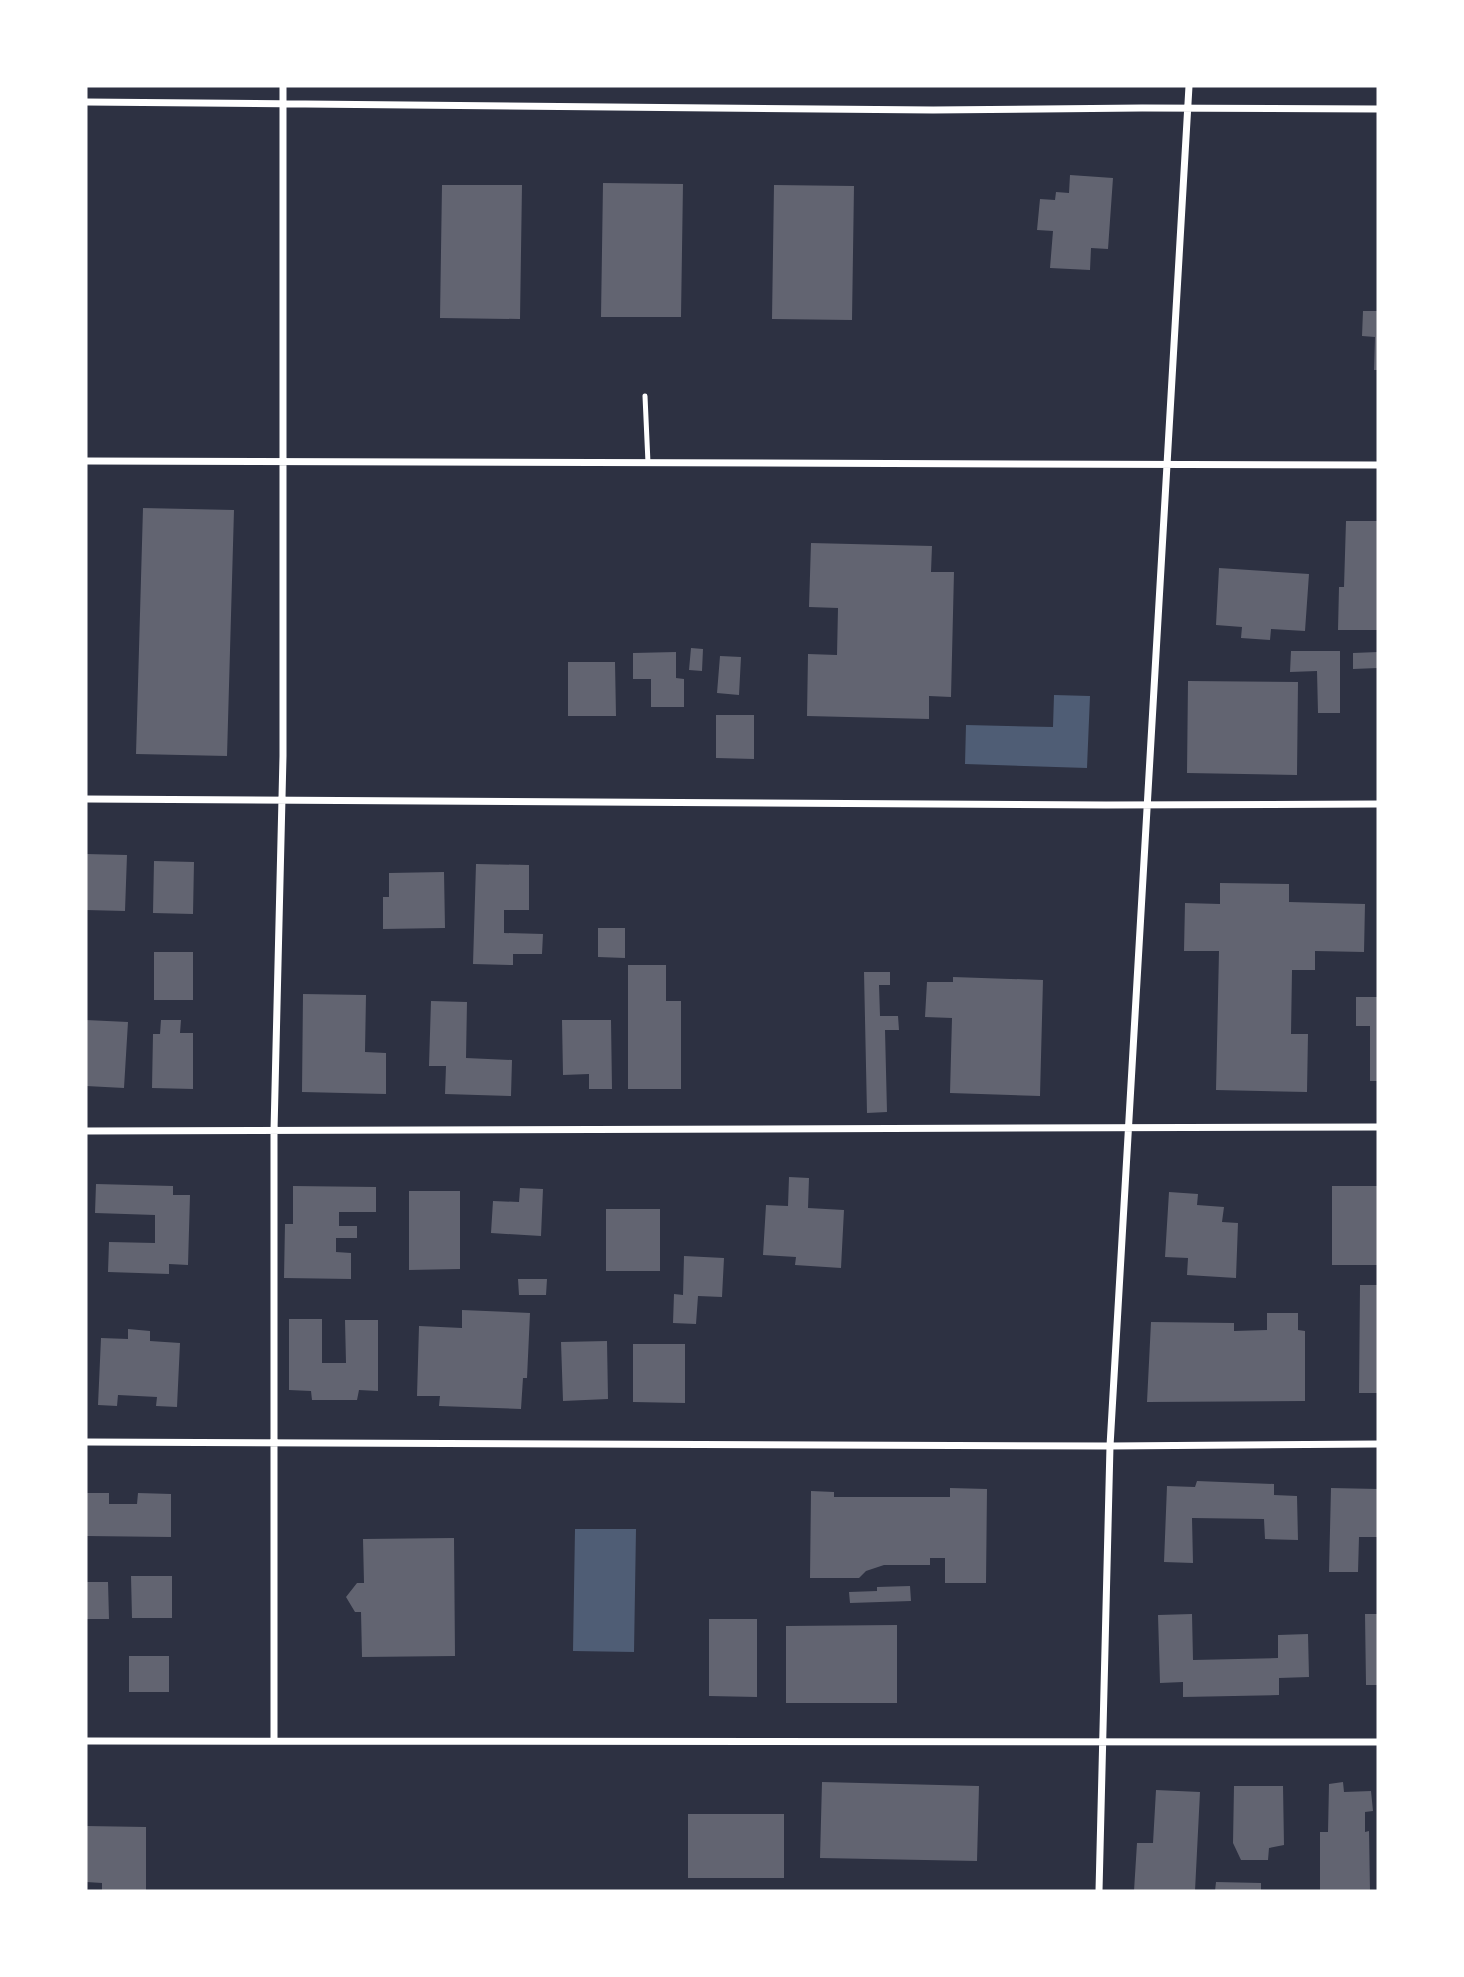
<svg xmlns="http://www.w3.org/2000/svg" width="1464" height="1977" font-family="'Open Sans',sans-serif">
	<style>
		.water { fill: #4f5d75 }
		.building { fill: #626471 }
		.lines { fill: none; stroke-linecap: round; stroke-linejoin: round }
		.service { stroke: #fff; stroke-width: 5 }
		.minor { stroke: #fff; stroke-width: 7 }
	</style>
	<rect width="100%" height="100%" fill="#2d3142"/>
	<path class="water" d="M 1054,695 L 1090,696 L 1087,768 L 965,764 L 966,725 L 1053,727 Z
		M 575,1529 L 636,1529 L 634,1652 L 573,1651 Z"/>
	<path class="building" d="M 1070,175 L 1113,178 L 1108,249 L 1091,248 L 1090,270 L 1050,268 L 1053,231 L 1037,230 L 1040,199 L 1055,200 L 1056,192 L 1069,193 Z
		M 603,183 L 683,184 L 681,317 L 601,317 Z
		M 442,185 L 522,185 L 520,319 L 440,318 Z
		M 774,185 L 854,186 L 852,320 L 772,319 Z
		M 1363,311 L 1378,311 L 1378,370 L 1374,370 L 1375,337 L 1362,336 Z
		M 143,508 L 234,510 L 227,756 L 136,754 Z
		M 1346,521 L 1378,521 L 1378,630 L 1338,630 L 1339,587 L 1344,587 Z
		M 811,543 L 932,546 L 931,572 L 954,572 L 951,697 L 929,696 L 929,719 L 807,716 L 808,654 L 837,655 L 838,608 L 809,607 Z
		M 1219,568 L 1309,574 L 1305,631 L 1271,629 L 1270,640 L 1241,638 L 1242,627 L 1216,625 Z
		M 691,648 L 703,649 L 702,671 L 689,670 Z
		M 1291,651 L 1340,651 L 1340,713 L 1318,713 L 1317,671 L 1290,672 Z
		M 676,652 L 676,678 L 684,679 L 684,707 L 651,707 L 651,679 L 633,679 L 633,653 Z
		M 1378,652 L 1378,668 L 1353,669 L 1353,653 Z
		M 720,656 L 741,657 L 739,695 L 717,693 Z
		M 568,662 L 615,662 L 616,716 L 568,716 Z
		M 1188,681 L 1298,682 L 1297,775 L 1187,773 Z
		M 716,715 L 754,715 L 754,759 L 716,758 Z
		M 86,854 L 127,855 L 125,911 L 86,910 Z
		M 154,861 L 194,862 L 193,914 L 153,913 Z
		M 476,864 L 529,865 L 529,910 L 504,910 L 504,933 L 543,934 L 542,954 L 513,954 L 513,965 L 473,964 Z
		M 444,872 L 445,928 L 383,929 L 383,897 L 389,897 L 389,873 Z
		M 1220,883 L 1289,884 L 1289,902 L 1365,904 L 1364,952 L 1315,951 L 1315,970 L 1292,970 L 1291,1034 L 1308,1034 L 1307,1092 L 1216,1090 L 1219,951 L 1184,951 L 1185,903 L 1220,904 Z
		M 598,928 L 625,928 L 625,958 L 598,957 Z
		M 154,952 L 193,952 L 193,1000 L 154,1000 Z
		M 628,965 L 666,965 L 666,1001 L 681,1001 L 681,1089 L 628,1089 Z
		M 864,972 L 890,972 L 890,985 L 879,985 L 880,1016 L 898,1016 L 899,1030 L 885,1030 L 887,1112 L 867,1113 Z
		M 953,977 L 1043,980 L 1040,1096 L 950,1093 L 952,1018 L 925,1017 L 927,982 L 953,982 Z
		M 303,994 L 366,995 L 365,1052 L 386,1053 L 386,1094 L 302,1092 Z
		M 1356,997 L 1378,997 L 1378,1081 L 1370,1081 L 1370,1026 L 1356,1026 Z
		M 431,1001 L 467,1002 L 466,1058 L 512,1060 L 511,1096 L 445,1094 L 446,1066 L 429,1066 Z
		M 86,1020 L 128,1022 L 124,1088 L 86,1086 Z
		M 161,1020 L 181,1020 L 180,1033 L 193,1033 L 193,1089 L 152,1088 L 153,1034 L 160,1034 Z
		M 562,1020 L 611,1020 L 612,1089 L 589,1089 L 589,1074 L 563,1075 Z
		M 789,1177 L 809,1178 L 808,1208 L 844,1210 L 841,1268 L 795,1265 L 796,1257 L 763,1255 L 766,1205 L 788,1206 Z
		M 96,1184 L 173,1186 L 173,1195 L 190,1195 L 188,1265 L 169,1264 L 169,1274 L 108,1272 L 109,1242 L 155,1243 L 155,1215 L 95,1213 Z
		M 293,1186 L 376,1187 L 376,1212 L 339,1212 L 339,1226 L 357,1226 L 357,1238 L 336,1238 L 336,1252 L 351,1253 L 351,1279 L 284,1278 L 285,1224 L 293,1224 Z
		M 1332,1186 L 1378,1186 L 1378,1265 L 1332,1265 Z
		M 520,1188 L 543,1189 L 541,1236 L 491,1233 L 493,1201 L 519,1202 Z
		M 409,1191 L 460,1191 L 460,1269 L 409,1270 Z
		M 1169,1192 L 1198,1194 L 1197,1205 L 1224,1207 L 1222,1222 L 1238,1223 L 1236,1278 L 1187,1275 L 1188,1258 L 1165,1257 Z
		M 606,1209 L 660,1209 L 660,1271 L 606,1271 Z
		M 684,1256 L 724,1258 L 722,1297 L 698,1296 L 696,1324 L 673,1323 L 674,1294 L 683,1295 Z
		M 518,1279 L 547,1279 L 546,1295 L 519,1295 Z
		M 1360,1285 L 1378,1285 L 1378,1393 L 1359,1393 Z
		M 462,1310 L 530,1313 L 527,1378 L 523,1378 L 521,1409 L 439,1406 L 440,1396 L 417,1396 L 419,1326 L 462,1328 Z
		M 1267,1313 L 1298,1313 L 1298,1330 L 1305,1331 L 1305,1401 L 1147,1402 L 1151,1322 L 1234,1323 L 1234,1331 L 1267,1330 Z
		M 289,1319 L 322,1319 L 322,1363 L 346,1363 L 345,1320 L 378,1320 L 378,1391 L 359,1390 L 357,1400 L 312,1400 L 311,1391 L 289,1390 Z
		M 128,1329 L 150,1331 L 150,1341 L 180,1343 L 177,1407 L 156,1406 L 157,1397 L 118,1395 L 117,1406 L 98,1405 L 101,1338 L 128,1339 Z
		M 607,1341 L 608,1399 L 563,1401 L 561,1342 Z
		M 633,1344 L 685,1344 L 685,1403 L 633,1402 Z
		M 1197,1481 L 1274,1484 L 1274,1495 L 1297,1496 L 1298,1540 L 1265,1539 L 1264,1519 L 1192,1518 L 1193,1563 L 1164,1562 L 1167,1486 L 1195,1487 Z
		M 950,1488 L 987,1489 L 986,1583 L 945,1583 L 945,1558 L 930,1558 L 930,1565 L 884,1565 L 866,1571 L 859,1578 L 810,1578 L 811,1491 L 834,1492 L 834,1497 L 950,1497 Z
		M 1331,1488 L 1378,1489 L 1378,1537 L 1359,1537 L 1358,1572 L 1329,1572 Z
		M 86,1493 L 109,1493 L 109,1504 L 137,1504 L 138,1493 L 171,1494 L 171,1537 L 86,1536 Z
		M 454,1538 L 455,1656 L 362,1657 L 361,1612 L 355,1612 L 346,1597 L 357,1583 L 364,1583 L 363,1539 Z
		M 131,1576 L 172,1576 L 172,1618 L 132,1618 Z
		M 86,1582 L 108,1582 L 109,1619 L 86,1619 Z
		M 910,1586 L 911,1601 L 850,1603 L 849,1592 L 877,1591 L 877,1587 Z
		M 1192,1614 L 1193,1660 L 1278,1658 L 1278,1635 L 1308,1634 L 1309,1677 L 1279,1678 L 1279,1695 L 1183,1697 L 1183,1682 L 1160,1683 L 1158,1615 Z
		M 1365,1614 L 1378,1614 L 1378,1685 L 1366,1685 Z
		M 709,1619 L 757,1619 L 757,1697 L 709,1696 Z
		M 897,1625 L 897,1703 L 786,1703 L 786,1626 Z
		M 129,1656 L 169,1656 L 169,1692 L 129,1692 Z
		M 822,1782 L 979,1786 L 977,1861 L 820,1858 Z
		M 1343,1782 L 1344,1792 L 1371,1791 L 1373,1811 L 1365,1812 L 1365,1832 L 1369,1831 L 1370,1891 L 1320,1891 L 1320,1832 L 1328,1832 L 1329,1784 Z
		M 1234,1786 L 1283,1786 L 1284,1845 L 1269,1848 L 1268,1860 L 1241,1860 L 1233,1843 Z
		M 1156,1790 L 1200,1792 L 1195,1891 L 1134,1891 L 1137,1843 L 1153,1843 Z
		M 688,1814 L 784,1814 L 784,1878 L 688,1878 Z
		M 86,1826 L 146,1827 L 146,1891 L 102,1891 L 102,1883 L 86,1882 Z
		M 1216,1882 L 1261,1883 L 1261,1891 L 1215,1891 Z"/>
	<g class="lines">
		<path class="service" d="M 645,396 L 648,463"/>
		<path class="minor" d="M 86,102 L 933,110 L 1142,108 L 1378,109
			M 86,461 L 1378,465
			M 86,799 L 1106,805 L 1378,804
			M 86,1131 L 1378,1127
			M 86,1442 L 1110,1446 L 1378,1444
			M 274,1740 L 274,1131 L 283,756 L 283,86
			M 86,1741 L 1378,1742
			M 1099,1891 L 1110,1446 L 1189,86"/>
	</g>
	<rect width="1464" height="1977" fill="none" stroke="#ffffff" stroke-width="175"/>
</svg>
